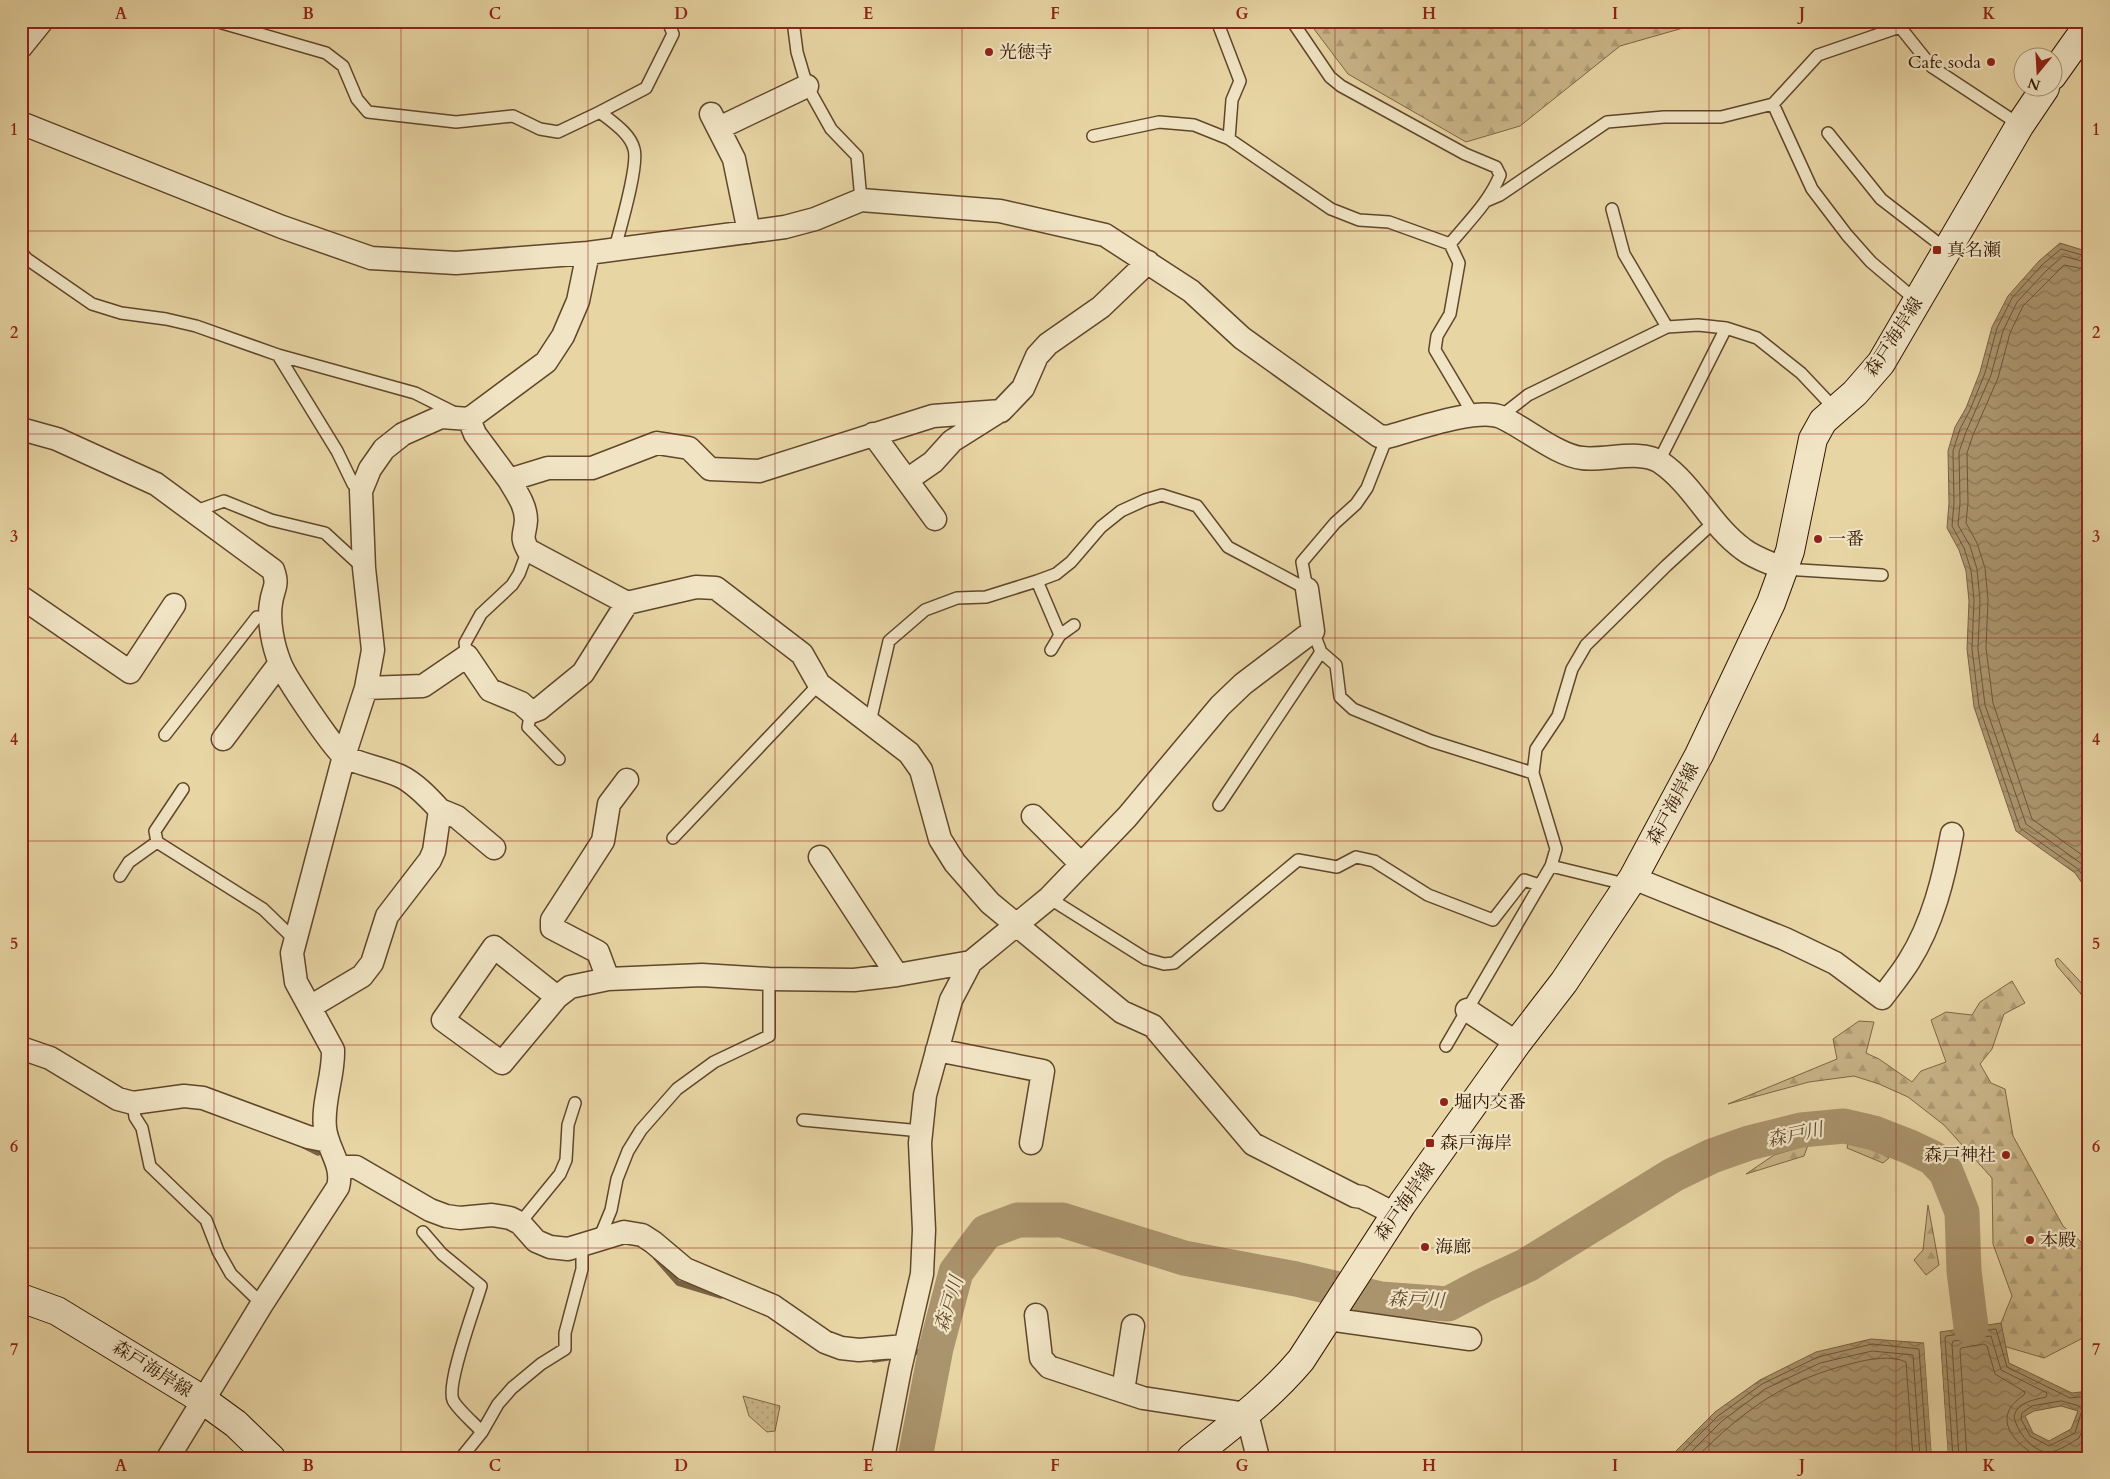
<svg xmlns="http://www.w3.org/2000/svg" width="2110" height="1479" font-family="Cardo,'Noto Serif JP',serif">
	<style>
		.grass { fill: url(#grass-dots); stroke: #7e6645 }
		.forest { fill: url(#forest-firs); stroke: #7e6645 }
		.water { fill: url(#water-waves); stroke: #7a6242; fill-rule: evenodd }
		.pier { fill: #e8d5a4 }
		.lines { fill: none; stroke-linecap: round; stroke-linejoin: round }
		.shore { stroke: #6e5538; stroke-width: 1 }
		.stream { stroke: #7a6242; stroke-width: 5.5 }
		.river { stroke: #aa946d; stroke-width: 35 }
		.service-casing { stroke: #60462a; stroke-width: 14 }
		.minor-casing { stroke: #60462a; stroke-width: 25 }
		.secondary-casing { stroke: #331602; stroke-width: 30 }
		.service { stroke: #f0e4c4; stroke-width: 11 }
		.minor { stroke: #f0e4c4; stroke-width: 22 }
		.secondary { stroke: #f0e4c4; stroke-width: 28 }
		.grid { fill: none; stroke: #8f2418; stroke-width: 1; stroke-opacity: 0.55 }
		.poi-dot { fill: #8f2418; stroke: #f0e4c4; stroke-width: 2 }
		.labels { text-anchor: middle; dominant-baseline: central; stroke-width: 4.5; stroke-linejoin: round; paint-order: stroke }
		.poi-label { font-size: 18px; fill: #331602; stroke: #f0e4c4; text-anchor: start }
		.street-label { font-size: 18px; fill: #331602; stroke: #f0e4c4 }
		.water-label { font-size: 19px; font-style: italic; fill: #63482d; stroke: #f0e4c4 }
		.neatline { fill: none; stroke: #8f2418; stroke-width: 2 }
		.grid-label { font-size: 16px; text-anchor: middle; font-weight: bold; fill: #8f2418 }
	</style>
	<defs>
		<pattern id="grass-dots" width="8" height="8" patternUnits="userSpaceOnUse" patternTransform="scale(1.25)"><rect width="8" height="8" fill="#c9b588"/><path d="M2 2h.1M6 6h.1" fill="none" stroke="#ad9b74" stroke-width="1.8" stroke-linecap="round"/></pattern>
		<pattern id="forest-firs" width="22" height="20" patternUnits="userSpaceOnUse" patternTransform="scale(1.25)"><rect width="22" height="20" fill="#c9b588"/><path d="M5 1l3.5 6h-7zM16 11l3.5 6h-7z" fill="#ad9b74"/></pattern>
		<pattern id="water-waves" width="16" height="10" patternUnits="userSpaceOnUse" patternTransform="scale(1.25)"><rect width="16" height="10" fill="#aa946d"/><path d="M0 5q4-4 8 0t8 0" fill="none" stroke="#8b7857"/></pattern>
	</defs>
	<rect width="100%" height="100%" fill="#e8d5a4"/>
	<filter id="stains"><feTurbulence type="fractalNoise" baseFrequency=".004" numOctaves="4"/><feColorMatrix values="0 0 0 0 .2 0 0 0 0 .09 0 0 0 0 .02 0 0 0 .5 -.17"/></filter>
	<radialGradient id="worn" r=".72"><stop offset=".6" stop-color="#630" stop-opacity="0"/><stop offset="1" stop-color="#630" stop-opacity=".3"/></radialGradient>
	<path class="grass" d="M 743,1396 L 780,1406 L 775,1431 L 767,1432 L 749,1416 Z"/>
	<path class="forest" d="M 1308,21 L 1694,21 L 1690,26 L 1620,46 L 1520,126 L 1466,142 L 1348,74 Z
		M 2058,958 L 2089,991 L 2089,1010 L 2081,994 L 2057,966 L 2055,960 Z
		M 2012,981 L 2025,1003 L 2004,1014 L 1992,1049 L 1980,1064 L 1991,1083 L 2005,1089 L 2013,1136 L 2063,1226 L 2089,1249 L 2089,1325 L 2086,1326 L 2081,1339 L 2044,1358 L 2000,1345 L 2001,1323 L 2012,1296 L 1993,1244 L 1992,1178 L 1944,1125 L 1908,1097 L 1879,1084 L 1854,1076 L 1809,1082 L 1728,1104 L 1837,1059 L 1833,1039 L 1859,1021 L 1874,1022 L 1866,1053 L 1879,1059 L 1912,1082 L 1921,1071 L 1946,1062 L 1931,1020 L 1946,1012 L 1972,1015 L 1980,1002 Z
		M 1850,1135 L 1889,1158 L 1883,1163 L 1847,1148 Z
		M 1808,1145 L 1804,1156 L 1746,1174 L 1774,1155 Z
		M 1928,1205 L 1939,1265 L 1926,1275 L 1914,1260 L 1923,1250 Z"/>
	<path class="water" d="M 2060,243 L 2089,252 L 2089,893 L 2075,873 L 2016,831 L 1974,707 L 1967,649 L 1969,601 L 1966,571 L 1959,550 L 1947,528 L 1949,503 L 1948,451 L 1955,427 L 1966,408 L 1980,372 L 1992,327 L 2008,296 L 2039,261 Z
		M 2001,1323 L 2009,1363 L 2072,1393 L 2089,1391 L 2089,1458 L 1948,1458 L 1940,1332 ZM 2061,1406 L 2078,1411 L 2071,1429 L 2049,1441 L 2033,1433 L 2025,1416 L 2034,1411 Z
		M 1871,1339 L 1924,1343 L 1932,1458 L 1669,1458 L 1715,1412 L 1760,1380 L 1816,1352 Z"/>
	<path class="pier" d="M 1939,1329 L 1948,1458 L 1945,1458 L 1937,1332 Z
		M 1924,1341 L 1926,1343 L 1934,1458 L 1932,1458 Z"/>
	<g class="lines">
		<path class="shore" d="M 2089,257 L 2061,249 L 2042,265 L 2012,298 L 1997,328 L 1985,373 L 1970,410 L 1960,429 L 1953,451 L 1954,503 L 1952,526 L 1964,548 L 1971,570 L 1974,600 L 1972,649 L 1979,706 L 2020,828 L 2078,869 L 2089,884
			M 2089,263 L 2063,256 L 2047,270 L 2017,302 L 2003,331 L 1991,375 L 1966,432 L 1959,452 L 1960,503 L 1958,525 L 1970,546 L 1977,569 L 1980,600 L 1978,649 L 1985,705 L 2026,824 L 2082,864 L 2089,873
			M 2089,270 L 2064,265 L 2023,306 L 2010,333 L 1998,378 L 1973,435 L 1967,453 L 1968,503 L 1966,523 L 1977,543 L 1985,568 L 1988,600 L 1986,648 L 1993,703 L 2032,819 L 2089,860
			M 2062,1401 L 2079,1406 L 2082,1410 L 2075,1433 L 2049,1446 L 2030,1436 L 2021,1419 L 2022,1413 L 2032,1406 Z
			M 1676,1458 L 1718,1416 L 1762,1384 L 1818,1357 L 1872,1344 L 1919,1349 L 1927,1458
			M 1685,1458 L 1722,1421 L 1765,1389 L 1820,1363 L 1872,1351 L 1913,1355 L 1920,1458
			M 1696,1458 C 1744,1409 1787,1379 1854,1363 C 1869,1359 1892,1355 1906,1362 L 1913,1458
			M 1953,1458 L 1945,1338 L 1946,1336 L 1996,1329 L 2007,1367 L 2070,1398 L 2089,1396
			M 1959,1458 L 1952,1344 L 1953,1341 L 1991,1336 L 2001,1370 L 2047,1393 L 2046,1397 C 2033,1400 2018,1402 2014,1416 C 2016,1431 2034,1454 2050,1452 C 2059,1451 2071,1443 2079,1438 L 2089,1414
			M 1967,1458 L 1960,1350 L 1961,1348 L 1984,1344 L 1987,1346 L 1995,1374 L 2025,1392 L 2024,1395 C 1990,1417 2013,1443 2040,1458"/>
		<path class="stream" d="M 304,1146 L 318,1153
			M 656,1258 L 678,1283 L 721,1296
			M 908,1354 L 936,1348
			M 874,1360 L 894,1357"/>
		<path class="river" d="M 915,1458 L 936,1348 L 956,1272 L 986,1232 L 1018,1220 L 1062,1220 L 1184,1258 L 1296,1279 L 1381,1299 L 1448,1304 L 1482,1286 L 1527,1265 L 1673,1175 L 1712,1156 L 1749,1143 L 1801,1130 L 1844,1126 L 1874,1133 L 1910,1147 L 1933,1158 L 1946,1172 L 1962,1212 L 1964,1271 L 1971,1327"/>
		<defs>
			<path id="service" d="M 215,21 L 326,53 L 343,66 L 357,99 L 368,112 L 456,122 L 513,116 L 540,129 L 558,132 L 600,112 C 612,122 630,133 634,149 C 639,165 620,229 615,248
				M 793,21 L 797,52 L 807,86 L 831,129 L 857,156 L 861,200
				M 1217,21 L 1240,81 L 1232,100 L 1229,139
				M 1292,21 L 1330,77 L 1341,86 L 1465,154 L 1496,167 L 1500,175 C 1490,201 1467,223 1450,244
				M 1898,21 L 1900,27 L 1932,67 L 2020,125
				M 1773,104 L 1812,189 L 1847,235 L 1871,262 L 1917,301
				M 600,112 L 646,88 L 673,34 L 668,21
				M 1828,133 L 1881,199 L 1947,250
				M 1093,136 L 1159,122 L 1194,125 L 1229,139 L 1331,209 L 1359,220 L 1389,222 L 1450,244 L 1459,263 L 1450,314 L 1437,336 L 1435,350 L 1473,414
				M 1486,201 L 1500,195 L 1607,122 L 1664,117 L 1721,117 L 1773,104 L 1818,55 L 1900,27
				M 1612,209 L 1624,254 L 1667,327
				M 21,252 L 27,259 L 92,304 L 121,313 L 166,319 L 196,326 L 278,355 L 415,393 L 455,413
				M 278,355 L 337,451 L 353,484 L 361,491
				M 1500,417 L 1528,395 L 1667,327 L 1698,325 L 1726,328 L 1757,338 L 1801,373 L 1835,409
				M 1659,461 L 1726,328
				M 196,511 L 224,501 L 271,520 L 325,533 L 362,567
				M 1784,569 L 1882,575
				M 1307,589 L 1302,562 L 1335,523 L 1356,504 L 1367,488 L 1387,437
				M 1313,631 L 1321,652 L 1336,665 L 1340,697 L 1353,709 L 1431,741 L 1533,773
				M 1060,635 L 1037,581 L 1056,574 L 1071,562 L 1101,527 L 1121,511 L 1145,500 L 1162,495 L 1197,506 L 1228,547 L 1307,589
				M 1051,650 L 1060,635 L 1074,625
				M 467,656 L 465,643 L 481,614 L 512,585 L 519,574 L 528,550
				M 531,712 L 528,727 L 559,759
				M 870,722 L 889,641 L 925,610 L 957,598 L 986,597 L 1037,581
				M 165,735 L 257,617 L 270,618
				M 183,789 L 155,831 L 157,842 L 263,909 L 295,940
				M 1219,805 L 1321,652
				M 673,838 L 819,684
				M 1551,866 L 1629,885
				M 120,876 L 129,862 L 157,842
				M 1049,898 L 1146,959 L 1164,964 L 1174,963 L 1298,860 L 1337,867 L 1356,857 L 1374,861 L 1428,895 L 1493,920 L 1524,880 L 1539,885
				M 1446,1046 L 1551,866 L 1556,849 L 1533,773 L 1536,749 L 1558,716 L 1572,669 L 1586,645 L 1666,566 L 1714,522
				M 133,1103 L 135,1117 L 142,1128 L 150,1166 L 206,1220 L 218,1251 L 231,1274 L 262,1304
				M 803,1120 L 921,1131
				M 520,1223 L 560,1174 L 566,1160 L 568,1125 L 575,1103
				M 423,1232 L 442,1254 L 481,1286 C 475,1307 446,1384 453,1400 C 457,1409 475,1424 482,1432
				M 599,1239 L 611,1210 L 617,1179 L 628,1151 L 641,1130 L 677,1089 L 714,1062 L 769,1036 L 769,979
				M 461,1458 L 482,1432 L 498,1404 L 512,1388 L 541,1364 L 565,1349 L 565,1333 L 582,1269 L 582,1245"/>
			<path id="minor" d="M 21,47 L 42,21
				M 711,114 L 734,159 L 749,232
				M 21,123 L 282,227 L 371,258 L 456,263 L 588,253 L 785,227 L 815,219 L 861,200 L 1000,211 L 1105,235 L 1191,291 L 1242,338 L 1379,436 L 1387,437 C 1413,430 1477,407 1501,417 C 1524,427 1558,456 1582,458 C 1604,461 1641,449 1660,462 C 1694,485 1710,525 1743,549 C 1754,558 1771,563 1784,569
				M 719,128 L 807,86
				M 469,419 L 475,434 L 509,480 L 548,468 L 592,468 L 657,443 L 689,448 L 710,469 L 759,471 L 933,416 L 1001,411 L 1023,388 L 1037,356 L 1048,344 L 1101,307 L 1148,262
				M 21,429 L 57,439 L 156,484 L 273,570 C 279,587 273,587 271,603 C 268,621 273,646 280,663 C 285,677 335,751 345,757 C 362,765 382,768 400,776 C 415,783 429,798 440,810 L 434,851 L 430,860 L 387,916 L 372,963 L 362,976 L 310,1007
				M 873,434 L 935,519
				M 509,480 C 516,492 526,505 526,520 C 525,536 520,535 528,550 L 627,603
				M 907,480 L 933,462 L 952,441 L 998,412
				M 21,597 L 130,672 L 174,605
				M 366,688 L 423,686 L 467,656 L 490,690 L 521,703 L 531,712 L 539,709 L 583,673 L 627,603 L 696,587 L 716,588 L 802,654 L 819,684 L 909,753 L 921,770 L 940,839 L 955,863 L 990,903 L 1122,1012 L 1153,1026 L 1253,1144 L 1355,1196 L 1362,1197 L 1395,1214
				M 223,739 L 280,663
				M 440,810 L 457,817 L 494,848
				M 1033,816 L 1081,864
				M 820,857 L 897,975
				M 1633,878 L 1785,939 L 1835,963 L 1882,998 C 1891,986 1901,974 1909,961 C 1933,923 1944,877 1952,834
				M 608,979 L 598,952 L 552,928 L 552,920 L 603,841 L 609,804 L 627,780
				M 557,997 L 502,1063 L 443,1020 L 494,947 L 557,997 L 570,987 L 608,979 L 702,975 L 769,979 L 854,980 L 897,975 L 971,962 L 1049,898 L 1127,817 L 1220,706 L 1243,684 L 1313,631 L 1307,589
				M 1467,1010 L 1517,1043
				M 21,1048 L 50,1058 L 118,1099 L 133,1103 L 184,1096 L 203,1098 L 308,1137 L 328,1141
				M 937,1050 L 1043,1071 L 1031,1143
				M 339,1167 L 356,1167 L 430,1210 L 446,1216 L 460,1218 L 492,1215 L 510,1218 L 520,1223 L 536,1241 L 550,1247 L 568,1249 L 624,1232 L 642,1235 L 653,1242 L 685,1269 L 773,1306 L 825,1342 L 841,1348 L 859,1350 L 905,1346
				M 1036,1315 L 1041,1358 L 1049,1367 L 1143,1398 L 1247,1414 L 1258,1458
				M 1328,1319 L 1470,1339
				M 1123,1391 L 1133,1326
				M 168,1458 L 262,1304 L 338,1187 C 344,1165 327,1149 325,1128 C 322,1102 334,1076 333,1050 L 296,982 L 292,953 L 344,756 L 366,688 L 373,650 L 364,568 L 361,491 L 370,469 L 384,449 L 403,434 L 441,417 L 469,419 L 546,362 L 563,336 L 578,301 L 588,253
				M 883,1458 L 900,1369 L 922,1274 L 924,1230 L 920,1143 L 925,1095 L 951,1000 L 971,962"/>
			<path id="secondary" d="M 2052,76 L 2089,24
				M 21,1298 L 57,1311 L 203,1400 L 236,1424 L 271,1458
				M 1191,1458 C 1230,1427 1269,1398 1301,1360 L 1402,1204 L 1517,1043 L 1564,982 L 1633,878 L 1699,755 L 1771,603 L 1790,551 L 1813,439 L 1823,421 L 1855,393 L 1881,363 L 2020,125 L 2045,88"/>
		</defs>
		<use href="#service" class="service-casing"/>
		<use href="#minor" class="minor-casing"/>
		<use href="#secondary" class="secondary-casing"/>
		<use href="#service" class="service"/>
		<use href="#minor" class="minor"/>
		<use href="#secondary" class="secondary"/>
	</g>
	<path class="grid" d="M 214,21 L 214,1458M 401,21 L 401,1458M 588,21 L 588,1458M 775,21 L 775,1458M 962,21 L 962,1458M 1148,21 L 1148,1458M 1335,21 L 1335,1458M 1522,21 L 1522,1458M 1709,21 L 1709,1458M 1896,21 L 1896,1458M 21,231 L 2089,231M 21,434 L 2089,434M 21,638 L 2089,638M 21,841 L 2089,841M 21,1045 L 2089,1045M 21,1248 L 2089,1248"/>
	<g class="poi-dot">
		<circle cx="989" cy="52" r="5"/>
		<circle cx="1991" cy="62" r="5"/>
		<rect x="1932" y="245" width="10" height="10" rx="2.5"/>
		<circle cx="1818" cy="539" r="5"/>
		<circle cx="1444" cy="1102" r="5"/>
		<rect x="1425" y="1138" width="10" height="10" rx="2.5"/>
		<circle cx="2006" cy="1155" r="5"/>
		<circle cx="2030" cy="1240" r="5"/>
		<circle cx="1425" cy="1247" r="5"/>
	</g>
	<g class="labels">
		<g class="poi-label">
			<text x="999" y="52">光徳寺</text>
			<text x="1981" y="62" text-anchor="end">Cafe soda</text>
			<text x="1947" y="250">真名瀬</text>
			<text x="1828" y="539">一番</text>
			<text x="1454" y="1102">堀内交番</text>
			<text x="1440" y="1143">森戸海岸</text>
			<text x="1996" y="1155" text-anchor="end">森戸神社</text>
			<text x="2040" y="1240">本殿</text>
			<text x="1435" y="1247">海廊</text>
		</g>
		<g class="street-label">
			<text transform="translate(1894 337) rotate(-57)">森戸海岸線</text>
			<text transform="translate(1673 804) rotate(-62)">森戸海岸線</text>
			<text transform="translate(1405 1202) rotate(-55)">森戸海岸線</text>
			<text transform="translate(152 1369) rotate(32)">森戸海岸線</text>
		</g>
		<g class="water-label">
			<text transform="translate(1795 1135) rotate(-12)">森戸川</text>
			<text transform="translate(1416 1300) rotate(2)">森戸川</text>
			<text transform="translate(949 1304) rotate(-73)">森戸川</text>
		</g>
	</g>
	<rect width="2110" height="1479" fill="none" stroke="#e8d5a4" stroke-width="55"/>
	<g transform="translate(2038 72) rotate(198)"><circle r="24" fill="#f0e4c4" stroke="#a49276"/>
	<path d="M0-4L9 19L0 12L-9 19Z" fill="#8f2418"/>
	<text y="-8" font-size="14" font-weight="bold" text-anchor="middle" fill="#331602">N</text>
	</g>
	<rect x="28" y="28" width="2054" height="1424" class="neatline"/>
	<g class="grid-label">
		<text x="121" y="19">A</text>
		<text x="308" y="19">B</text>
		<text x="495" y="19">C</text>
		<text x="681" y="19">D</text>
		<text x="868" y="19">E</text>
		<text x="1055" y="19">F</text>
		<text x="1242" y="19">G</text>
		<text x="1429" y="19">H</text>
		<text x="1615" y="19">I</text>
		<text x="1802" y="19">J</text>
		<text x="1989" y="19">K</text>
		<text x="14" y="135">1</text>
		<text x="2096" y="135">1</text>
		<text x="14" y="338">2</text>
		<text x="2096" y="338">2</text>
		<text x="14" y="542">3</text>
		<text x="2096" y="542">3</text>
		<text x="14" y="745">4</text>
		<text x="2096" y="745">4</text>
		<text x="14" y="949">5</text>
		<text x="2096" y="949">5</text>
		<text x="14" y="1152">6</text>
		<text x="2096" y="1152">6</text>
		<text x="14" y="1355">7</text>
		<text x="2096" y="1355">7</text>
		<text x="121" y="1471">A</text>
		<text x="308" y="1471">B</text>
		<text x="495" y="1471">C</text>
		<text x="681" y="1471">D</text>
		<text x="868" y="1471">E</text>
		<text x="1055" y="1471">F</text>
		<text x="1242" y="1471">G</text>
		<text x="1429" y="1471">H</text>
		<text x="1615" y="1471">I</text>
		<text x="1802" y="1471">J</text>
		<text x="1989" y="1471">K</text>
	</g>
	<rect width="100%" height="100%" filter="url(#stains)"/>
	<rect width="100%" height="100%" fill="url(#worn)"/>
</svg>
